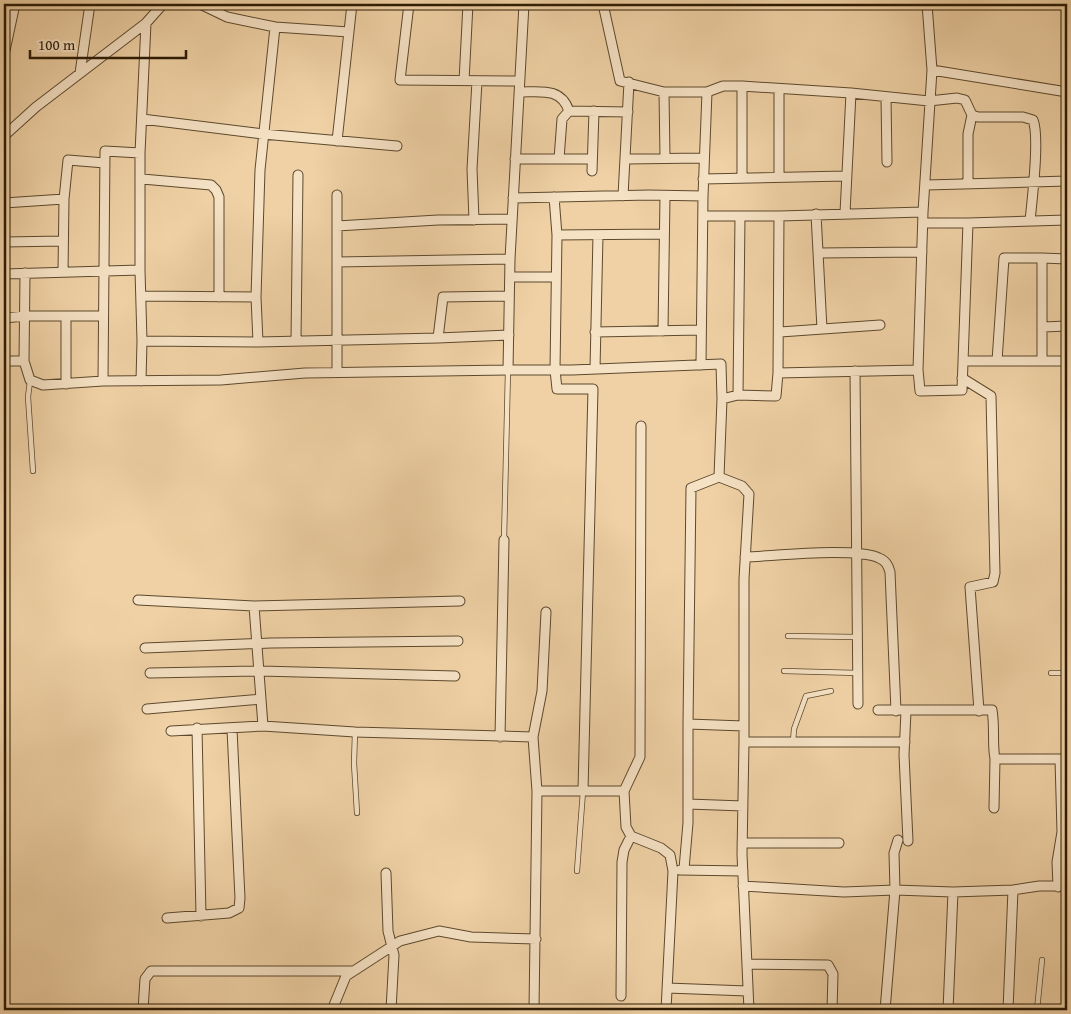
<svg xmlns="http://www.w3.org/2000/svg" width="1071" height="1014" font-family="'Gentium Book Plus',serif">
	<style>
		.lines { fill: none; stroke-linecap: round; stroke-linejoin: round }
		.lane-casing { stroke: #5d492d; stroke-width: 6 }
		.street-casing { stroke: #5d492d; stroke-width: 11 }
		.lane { stroke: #f5e1c4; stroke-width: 4.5 }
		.street { stroke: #f5e1c4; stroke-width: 9 }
	</style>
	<rect width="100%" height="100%" fill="#efd1a5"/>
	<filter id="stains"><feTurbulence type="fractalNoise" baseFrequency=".004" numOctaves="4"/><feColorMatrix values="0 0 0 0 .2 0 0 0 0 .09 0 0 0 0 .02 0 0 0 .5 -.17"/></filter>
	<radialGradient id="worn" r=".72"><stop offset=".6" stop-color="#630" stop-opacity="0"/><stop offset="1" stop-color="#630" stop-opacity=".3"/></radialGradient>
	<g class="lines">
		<defs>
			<path id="lane" d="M 30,381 L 28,397 L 33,471
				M 504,540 L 508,370
				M 788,636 L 857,637
				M 784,671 L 858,673
				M 1051,673 L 1067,673
				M 355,732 L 354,763 L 357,813
				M 793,742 L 794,729 L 806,696 L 831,691
				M 577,871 L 583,791
				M 1037,1010 L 1042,960"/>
			<path id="street" d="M 200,4 L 227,17 L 275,27 L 260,170 L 256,297
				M 409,4 L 400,80 L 519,81
				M 603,4 L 620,81 L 664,92 L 707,92 L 723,86 L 742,86 L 851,93
				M 927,4 L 932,70 L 1067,92
				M 275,27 L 349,32
				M 4,55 L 15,4
				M 932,70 L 923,212 L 918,370 L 920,391 L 962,390 L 968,223 L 1067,220
				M 80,73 L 90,4
				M 464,81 L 468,4
				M 742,86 L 742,178
				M 519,92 C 540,92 561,87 569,111
				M 664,92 L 665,158
				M 886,97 L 887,162
				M 142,119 L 263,134 L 397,146
				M 4,136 L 36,107 L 146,23 L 163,4
				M 337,141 L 352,4
				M 515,159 L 592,159
				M 559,159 L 562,119 L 569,111 L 628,112
				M 626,159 L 703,158
				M 592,171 L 594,111
				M 779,177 L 779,89
				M 142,179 L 211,185 L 216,190 L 219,197 L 219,297
				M 703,179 L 846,176
				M 968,183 L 968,134 L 972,115
				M 926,185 L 1067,181
				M 623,196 L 629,82
				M 554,197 L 557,235 L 555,370 L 557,389 L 593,389 L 583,790
				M 513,198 L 649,195 L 703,196 L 707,92
				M 64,199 L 68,160 L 105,163
				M 4,203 L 64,199 L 63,272
				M 845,213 L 851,93 L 929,101 L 957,98 L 965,100 L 972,115 L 978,117 L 1023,117 L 1033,120 C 1040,137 1032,200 1030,221
				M 816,214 L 822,329
				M 703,216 L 779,216
				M 474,220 L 472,169 L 477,81
				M 923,223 L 968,223
				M 337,226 L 438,220 L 512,219
				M 557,235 L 664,234
				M 4,242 L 62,241
				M 818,253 L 922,252
				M 1042,258 L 1067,259
				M 337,262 L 510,259
				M 140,270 L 142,341 L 258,342 L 256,297 L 141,296
				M 25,273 L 24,361 L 30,380 L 43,385 L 103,381 L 221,380 L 305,373 L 508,370 L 510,259 L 524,4
				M 4,274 L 140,270 L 140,153 L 146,23
				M 510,277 L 556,277
				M 66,316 L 66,384
				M 4,318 L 25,316 L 103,316
				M 1043,327 L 1067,326
				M 663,331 L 665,196
				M 595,332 L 701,330
				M 780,332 L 880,325
				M 438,338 L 509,335
				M 296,341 L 298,175
				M 258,342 L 438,338 L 443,297 L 509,296
				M 4,361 L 24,361
				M 963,361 L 1067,361
				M 997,361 L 1004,258 L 1042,258 L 1042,361
				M 701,365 L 703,196
				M 595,369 L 598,235
				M 508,370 L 572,370 L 721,364 L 722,399 L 719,477 L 691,488 L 688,724 L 744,726 L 744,742 L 905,742
				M 855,371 L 858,704
				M 337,372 L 337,195
				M 778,373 L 779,216 L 923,212
				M 962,378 L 991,396 L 995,573 L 993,582 L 970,587 L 979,711
				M 103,381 L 105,151 L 140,153
				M 141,381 L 142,341
				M 738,395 L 740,216
				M 722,399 L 738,395 L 776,396 L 778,373 L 918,370
				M 719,477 L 742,486 L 749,494 L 744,579 L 744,726
				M 745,557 C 775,556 855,547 879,558 C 886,561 888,565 890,572 L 896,711
				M 138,600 L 254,606 L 460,601
				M 254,606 L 263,726
				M 145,648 L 271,643 L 458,641
				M 150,673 L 260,671 L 455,676
				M 147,709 L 261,699
				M 878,710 L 992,710 C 995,727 992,743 995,759 L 1067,759
				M 906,711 L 904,755 L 908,841
				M 197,728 L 201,916
				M 171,731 L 263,726 L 355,732 L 533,737 L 537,791 L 624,791 L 626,827 L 631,836 L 661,848 L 670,855 L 673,871 L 666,1010
				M 500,737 L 504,540
				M 533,737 L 542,691 L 546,612
				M 744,742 L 742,854 L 749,1010
				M 624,791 L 640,757 L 641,426
				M 688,804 L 743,806
				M 994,808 L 995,759
				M 742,843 L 839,843
				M 684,869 L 688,823 L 688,724
				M 680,870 L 743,871
				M 386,873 L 388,931 L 394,955 L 391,1010
				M 743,886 L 844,892 L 895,890 L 953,892 L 1013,890 L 1039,886 L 1067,886
				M 1058,887 L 1057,862 L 1062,832 L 1060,759
				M 167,918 L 229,913 L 239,908 L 240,898 L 232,729
				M 747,964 L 828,965 L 833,974 L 832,1010
				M 667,988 L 747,991
				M 621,996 L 622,862 L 624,850 L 631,836
				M 143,1010 L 145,979 L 151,971 L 353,971
				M 332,1010 L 346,976 L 400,941 L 439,931 L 471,937 L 536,939
				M 534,1010 L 537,791
				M 885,1010 L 895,890 L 894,853 L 898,840
				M 948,1010 L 953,892
				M 1008,1010 L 1013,890"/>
		</defs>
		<use href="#lane" class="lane-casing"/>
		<use href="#street" class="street-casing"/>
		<use href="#lane" class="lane"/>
		<use href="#street" class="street"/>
	</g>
	<rect width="1071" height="1014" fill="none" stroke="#efd1a5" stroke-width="20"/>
	<rect x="5" y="5" width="1061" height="1004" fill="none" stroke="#2c1c05" stroke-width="2.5"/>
	<rect x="10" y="10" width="1051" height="994" fill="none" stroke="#2c1c05"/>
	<path d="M30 50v8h156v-8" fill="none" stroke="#2c1c05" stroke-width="2.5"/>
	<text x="38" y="50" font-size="15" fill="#2c1c05" stroke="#f5e1c4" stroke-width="4" paint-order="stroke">100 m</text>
	<rect width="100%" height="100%" filter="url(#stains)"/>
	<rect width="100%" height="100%" fill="url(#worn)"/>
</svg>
